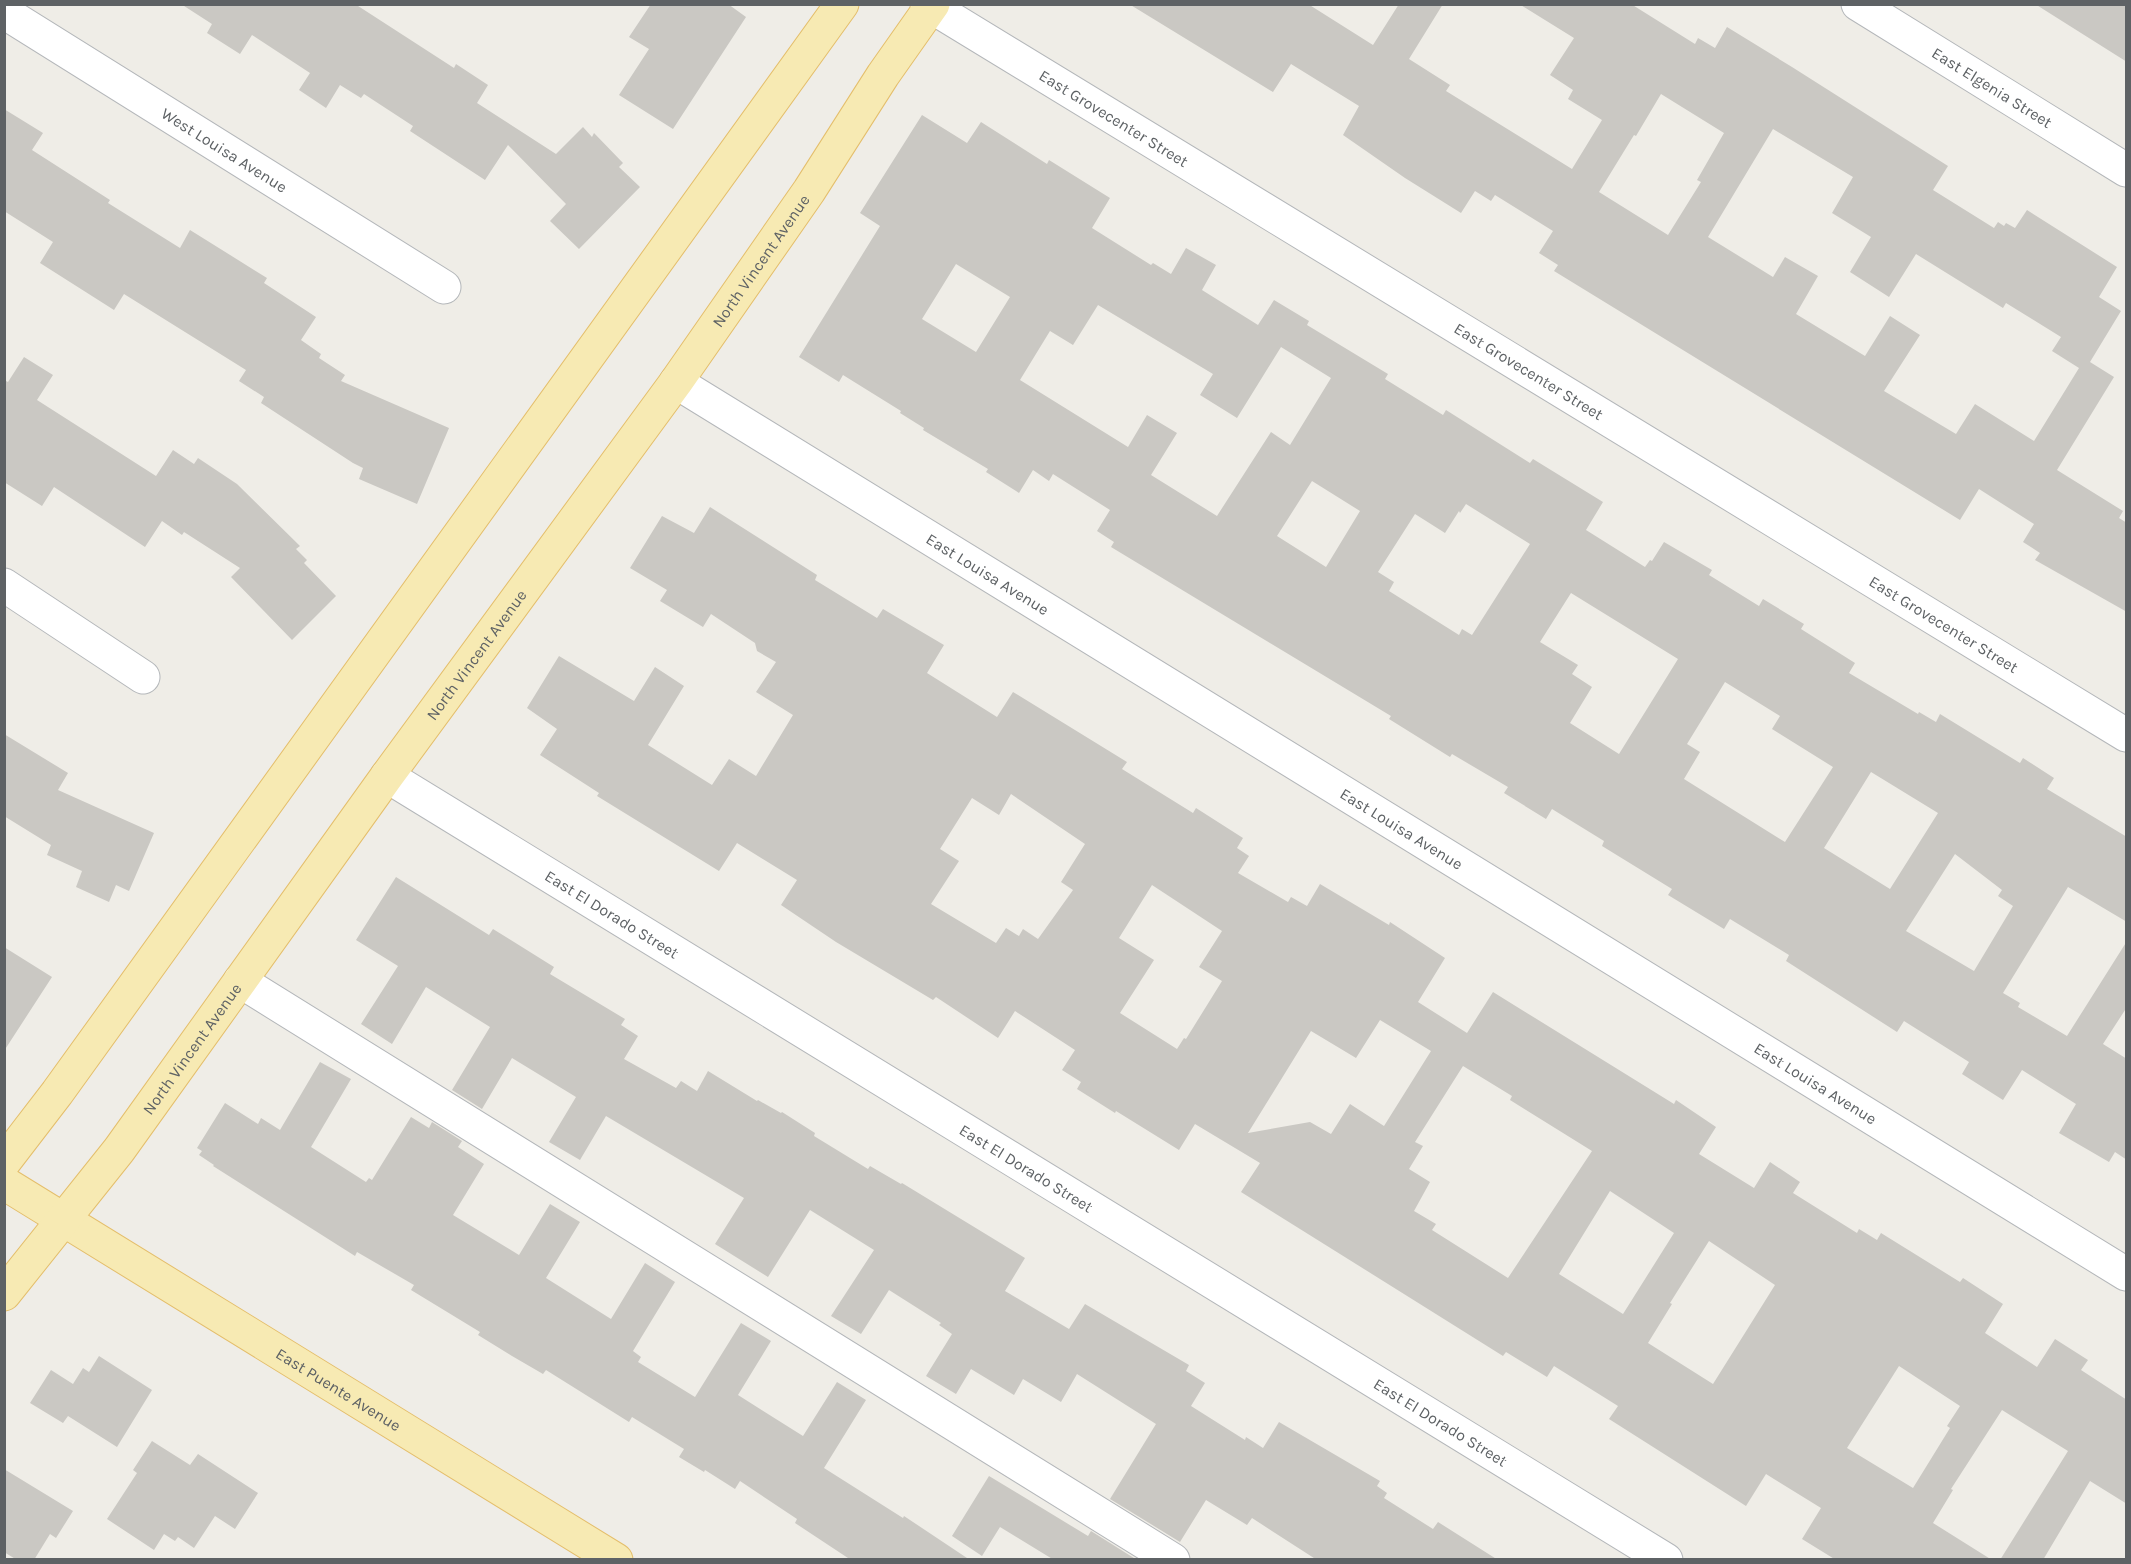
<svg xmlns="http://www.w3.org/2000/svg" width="2131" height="1564" font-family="Karla,sans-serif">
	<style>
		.building { fill: #cac8c3; fill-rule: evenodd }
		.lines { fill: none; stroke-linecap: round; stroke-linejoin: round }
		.minor-casing { stroke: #b4b7ba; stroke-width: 35 }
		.major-casing { stroke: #e4be6b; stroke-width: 35 }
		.minor { stroke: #fff; stroke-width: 33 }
		.major { stroke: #f7eab3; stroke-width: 33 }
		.labels { text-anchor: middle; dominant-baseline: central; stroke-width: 4.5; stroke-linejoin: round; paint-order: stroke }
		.street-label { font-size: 16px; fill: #5e6265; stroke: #fff }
	</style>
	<rect width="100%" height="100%" fill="#efede7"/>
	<path class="building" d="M 181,4 L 355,4 L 454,68 L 456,64 L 488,85 L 477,103 L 556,154 L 583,127 L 592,137 L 594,133 L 623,163 L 619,167 L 640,187 L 579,249 L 550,221 L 566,204 L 508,145 L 485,180 L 410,131 L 413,126 L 364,94 L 361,98 L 340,85 L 326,108 L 299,90 L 310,73 L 252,35 L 240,54 L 207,33 L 212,24 Z
		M 651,4 L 728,4 L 746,17 L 673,129 L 619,95 L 649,49 L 629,37 Z
		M 1129,4 L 1308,4 L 1373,45 L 1399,4 L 1443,4 L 1409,59 L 1450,85 L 1446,91 L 1572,169 L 1602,120 L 1568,99 L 1573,90 L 1550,75 L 1574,38 L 1519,4 L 1631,4 L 1695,44 L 1698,38 L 1715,48 L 1727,27 L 1792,67 L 1948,166 L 1933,190 L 1994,228 L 1998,222 L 2004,226 L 2006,223 L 2015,228 L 2027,210 L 2117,267 L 2099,297 L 2121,311 L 2090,362 L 2114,377 L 2057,470 L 2123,511 L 2119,518 L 2127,523 L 2127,612 L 2035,560 L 2040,553 L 2023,542 L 2034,524 L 1979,489 L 1960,520 L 1554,271 L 1558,265 L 1539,253 L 1553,231 L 1495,195 L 1491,201 L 1475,191 L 1461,213 L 1405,178 L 1343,135 L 1359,106 L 1291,64 L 1273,92 ZM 1661,94 L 1724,133 L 1697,180 L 1701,182 L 1668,235 L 1599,192 L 1634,135 L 1636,136 ZM 1773,129 L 1853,177 L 1832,213 L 1871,237 L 1850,272 L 1889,297 L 1916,254 L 2003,308 L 2006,303 L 2061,337 L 2052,351 L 2079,368 L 2034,441 L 1975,404 L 1956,434 L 1884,391 L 1920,335 L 1890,316 L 1865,356 L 1796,314 L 1818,276 L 1785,257 L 1773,277 L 1708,237 Z
		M 2035,4 L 2127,4 L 2127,62 Z
		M 4,109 L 43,133 L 32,150 L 110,200 L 108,203 L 180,248 L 190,230 L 267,278 L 264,283 L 316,317 L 301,340 L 321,354 L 319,358 L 345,375 L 341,381 L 449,428 L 417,504 L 359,479 L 363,468 L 353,463 L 261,403 L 264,397 L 239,381 L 246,370 L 124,294 L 114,310 L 40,263 L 53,242 L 4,211 Z
		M 922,115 L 967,143 L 981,122 L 1047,164 L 1049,160 L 1110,198 L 1092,228 L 1151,265 L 1153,263 L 1171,274 L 1186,248 L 1216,265 L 1202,290 L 1258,325 L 1274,300 L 1309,321 L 1307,325 L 1388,374 L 1385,379 L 1443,415 L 1446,410 L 1530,463 L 1533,459 L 1603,502 L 1586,530 L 1645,567 L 1650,560 L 1652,561 L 1664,542 L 1712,570 L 1709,575 L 1759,606 L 1763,599 L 1804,624 L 1801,629 L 1855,663 L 1849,673 L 1918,714 L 1919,712 L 1936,722 L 1940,714 L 2020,763 L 2023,758 L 2054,778 L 2047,789 L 2127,837 L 2127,922 L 2068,887 L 2003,993 L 2020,1003 L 2018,1007 L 2067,1036 L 2127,941 L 2127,1007 L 2103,1044 L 2127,1059 L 2127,1160 L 2115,1152 L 2109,1162 L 2059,1133 L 2076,1104 L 2022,1070 L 2003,1100 L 1962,1074 L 1969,1062 L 1904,1021 L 1897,1032 L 1786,961 L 1789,955 L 1730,919 L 1724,929 L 1668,895 L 1672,889 L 1602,846 L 1604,841 L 1552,809 L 1546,819 L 1504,793 L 1508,787 L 1452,754 L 1450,757 L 1389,719 L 1391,716 L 1111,547 L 1114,542 L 1097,531 L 1110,510 L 1053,474 L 1049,481 L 1033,470 L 1019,493 L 986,472 L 988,469 L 923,430 L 924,428 L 900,413 L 901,411 L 843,375 L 839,382 L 799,357 L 880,226 L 860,213 ZM 956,264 L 1010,297 L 976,352 L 922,319 ZM 1098,305 L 1213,374 L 1200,395 L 1237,418 L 1281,347 L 1331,378 L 1290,445 L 1271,432 L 1217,516 L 1151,475 L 1177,433 L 1147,415 L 1128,447 L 1020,380 L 1050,331 L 1073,345 ZM 1312,481 L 1360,511 L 1326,567 L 1277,536 ZM 1466,504 L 1530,544 L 1472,635 L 1462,629 L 1459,635 L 1389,591 L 1394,582 L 1378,572 L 1415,514 L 1445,533 L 1459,511 L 1460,513 ZM 1571,593 L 1678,659 L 1619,754 L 1570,723 L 1592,687 L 1572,674 L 1578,665 L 1540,642 ZM 1725,682 L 1780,716 L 1772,729 L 1833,767 L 1785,842 L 1684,779 L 1700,752 L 1687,744 ZM 1871,772 L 1938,813 L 1890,889 L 1824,848 ZM 1955,854 L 2002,890 L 1998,896 L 2013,906 L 1974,971 L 1906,931 Z
		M 24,357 L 53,375 L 37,400 L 156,476 L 173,450 L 194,464 L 198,458 L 237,484 L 300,546 L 296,549 L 307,560 L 304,563 L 336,596 L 292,640 L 231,577 L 240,568 L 184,532 L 182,535 L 162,521 L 145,547 L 54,487 L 42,506 L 4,482 L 4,380 L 8,382 Z
		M 710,507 L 817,575 L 815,580 L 877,618 L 883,609 L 944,645 L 927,673 L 997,717 L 1013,692 L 1127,762 L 1122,769 L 1193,813 L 1196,808 L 1243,838 L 1237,848 L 1249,856 L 1238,873 L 1288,902 L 1291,897 L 1307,906 L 1320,884 L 1389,925 L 1390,922 L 1445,958 L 1418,1002 L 1467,1033 L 1493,992 L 1674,1104 L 1676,1100 L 1716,1127 L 1699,1154 L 1754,1188 L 1770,1162 L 1800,1182 L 1793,1193 L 1857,1233 L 1859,1229 L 1877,1240 L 1881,1233 L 1960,1282 L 1963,1278 L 2003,1304 L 1985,1333 L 2037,1367 L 2055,1339 L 2088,1360 L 2081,1370 L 2127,1400 L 2127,1504 L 2090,1481 L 2043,1560 L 2000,1560 L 2068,1451 L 2002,1410 L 1951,1489 L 1953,1490 L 1933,1523 L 1992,1560 L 1836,1560 L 1802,1539 L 1821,1508 L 1766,1474 L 1746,1506 L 1609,1419 L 1618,1406 L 1554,1366 L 1547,1377 L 1506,1352 L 1503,1356 L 1241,1192 L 1260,1163 L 1195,1124 L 1179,1150 L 1116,1111 L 1115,1113 L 1077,1089 L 1081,1082 L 1062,1070 L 1075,1050 L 1015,1011 L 998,1038 L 936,997 L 933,1000 L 836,942 L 781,905 L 797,880 L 737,843 L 719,871 L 597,796 L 599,793 L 540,755 L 557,729 L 527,708 L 559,656 L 634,701 L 655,667 L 684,686 L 648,745 L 712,785 L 729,759 L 756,776 L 793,715 L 756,692 L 776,662 L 757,651 L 755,643 L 711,614 L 703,627 L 660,601 L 667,590 L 630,568 L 662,516 L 694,533 ZM 1011,794 L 1085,844 L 1061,882 L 1073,890 L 1038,939 L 1023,929 L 1019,936 L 1006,928 L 996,943 L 931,904 L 959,861 L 940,849 L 972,798 L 999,815 ZM 1152,885 L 1222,931 L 1199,967 L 1222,981 L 1186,1039 L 1184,1038 L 1177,1049 L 1120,1013 L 1154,960 L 1119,938 ZM 1380,1020 L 1431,1051 L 1384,1126 L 1350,1104 L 1331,1134 L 1310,1122 L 1248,1133 L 1311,1031 L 1356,1058 ZM 1463,1066 L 1512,1096 L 1510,1100 L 1592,1151 L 1508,1278 L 1432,1230 L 1436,1224 L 1414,1211 L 1430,1182 L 1409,1169 L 1423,1146 L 1415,1142 ZM 1610,1191 L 1674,1233 L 1623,1314 L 1559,1274 ZM 1709,1241 L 1775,1285 L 1713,1384 L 1648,1343 L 1672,1304 L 1670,1303 ZM 1899,1366 L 1960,1406 L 1947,1426 L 1950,1428 L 1913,1488 L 1847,1448 Z
		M 4,734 L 68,773 L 58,790 L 154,833 L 129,891 L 116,885 L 109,902 L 76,887 L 82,871 L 47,855 L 51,845 L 4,816 Z
		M 396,877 L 489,935 L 493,929 L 554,967 L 550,974 L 625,1019 L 621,1025 L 638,1036 L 624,1059 L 676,1088 L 681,1081 L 697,1091 L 708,1071 L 757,1101 L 758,1100 L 781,1113 L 782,1112 L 815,1133 L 814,1136 L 868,1169 L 870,1166 L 901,1184 L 902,1183 L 1025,1258 L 1005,1291 L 1069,1329 L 1085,1304 L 1189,1365 L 1186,1371 L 1205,1383 L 1191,1406 L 1245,1440 L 1246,1437 L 1263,1448 L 1279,1422 L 1380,1481 L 1377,1486 L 1387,1493 L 1384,1498 L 1433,1529 L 1438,1522 L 1498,1560 L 1317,1560 L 1252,1518 L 1247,1525 L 1206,1500 L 1180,1542 L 1110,1499 L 1156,1424 L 1077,1374 L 1061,1402 L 1023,1379 L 1014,1395 L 971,1369 L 956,1394 L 926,1376 L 952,1334 L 939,1325 L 941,1323 L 889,1290 L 861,1334 L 831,1316 L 874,1250 L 810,1210 L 768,1277 L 715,1244 L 744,1198 L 606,1116 L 580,1160 L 549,1142 L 576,1097 L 512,1058 L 482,1109 L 452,1090 L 490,1027 L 426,987 L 392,1044 L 361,1024 L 398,966 L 356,940 Z
		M 4,947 L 52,977 L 4,1051 Z
		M 320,1062 L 351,1079 L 311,1147 L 366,1182 L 369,1178 L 372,1180 L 411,1117 L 429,1128 L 432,1122 L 462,1141 L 458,1147 L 484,1164 L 453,1215 L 519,1255 L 550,1204 L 580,1222 L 546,1278 L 611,1319 L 645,1263 L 675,1282 L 633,1351 L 641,1357 L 638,1362 L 695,1397 L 741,1323 L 771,1341 L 738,1395 L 803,1436 L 837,1382 L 866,1400 L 824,1468 L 903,1518 L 904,1516 L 970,1560 L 851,1560 L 795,1523 L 797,1519 L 740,1481 L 735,1489 L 705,1470 L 704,1472 L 679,1457 L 684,1449 L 632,1417 L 629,1422 L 546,1370 L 543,1374 L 512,1356 L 478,1335 L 480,1332 L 411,1290 L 414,1285 L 357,1252 L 355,1256 L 213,1166 L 214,1165 L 199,1155 L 202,1151 L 197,1148 L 225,1103 L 258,1124 L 261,1118 L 280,1130 Z
		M 99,1356 L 152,1390 L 117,1447 L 68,1416 L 63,1423 L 30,1403 L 51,1370 L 73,1384 L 83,1368 L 89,1372 Z
		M 152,1441 L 190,1465 L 198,1454 L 258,1493 L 235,1529 L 215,1516 L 194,1548 L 178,1537 L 175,1541 L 164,1534 L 154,1550 L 107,1519 L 137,1473 L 133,1470 Z
		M 4,1469 L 73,1511 L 56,1538 L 50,1534 L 34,1560 L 17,1560 L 4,1552 Z
		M 989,1476 L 1088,1536 L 1091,1531 L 1137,1560 L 1054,1560 L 1000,1527 L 982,1556 L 952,1536 Z"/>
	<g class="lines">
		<defs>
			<g id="minor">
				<path id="s1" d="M 927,4 L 2126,735"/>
				<path id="s2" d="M 1858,4 L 2126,170"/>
				<path id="s3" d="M 4,12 L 444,287"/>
				<path id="s4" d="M 676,382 L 2126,1274"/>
				<path d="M 4,585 L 143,677"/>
				<path id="s5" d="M 387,776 L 1666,1560"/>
				<path d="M 240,981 L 1173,1560"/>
			</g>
			<g id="major">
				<path d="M 4,1162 L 57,1093 L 842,4"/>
				<path id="s6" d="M 4,1183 L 616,1560"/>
				<path id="s7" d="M 4,1294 L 119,1150 L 387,776 L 676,382 L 809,191 L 883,75 L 933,4"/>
			</g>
		</defs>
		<use href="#minor" class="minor-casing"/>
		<use href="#major" class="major-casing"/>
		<use href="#minor" class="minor"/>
		<use href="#major" class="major"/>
	</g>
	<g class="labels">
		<g class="street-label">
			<text stroke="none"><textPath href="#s2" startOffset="158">East Elgenia Street</textPath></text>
			<text stroke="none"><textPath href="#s1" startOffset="219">East Grovecenter Street</textPath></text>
			<text stroke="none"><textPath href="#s3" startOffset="260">West Louisa Avenue</textPath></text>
			<text stroke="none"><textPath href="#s7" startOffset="1281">North Vincent Avenue</textPath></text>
			<text stroke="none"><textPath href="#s1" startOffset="705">East Grovecenter Street</textPath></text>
			<text stroke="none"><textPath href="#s4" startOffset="366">East Louisa Avenue</textPath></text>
			<text stroke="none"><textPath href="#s1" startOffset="1191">East Grovecenter Street</textPath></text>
			<text stroke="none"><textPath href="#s7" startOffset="795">North Vincent Avenue</textPath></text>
			<text stroke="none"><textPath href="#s4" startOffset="852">East Louisa Avenue</textPath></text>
			<text stroke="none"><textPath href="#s5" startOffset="264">East El Dorado Street</textPath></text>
			<text stroke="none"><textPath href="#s7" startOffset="309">North Vincent Avenue</textPath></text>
			<text stroke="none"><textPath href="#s4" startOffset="1338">East Louisa Avenue</textPath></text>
			<text stroke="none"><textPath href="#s5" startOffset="750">East El Dorado Street</textPath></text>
			<text stroke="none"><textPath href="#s6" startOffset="393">East Puente Avenue</textPath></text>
			<text stroke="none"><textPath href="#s5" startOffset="1236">East El Dorado Street</textPath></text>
		</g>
	</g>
	<rect width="2131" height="1564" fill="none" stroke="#5e6265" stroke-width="12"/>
</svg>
